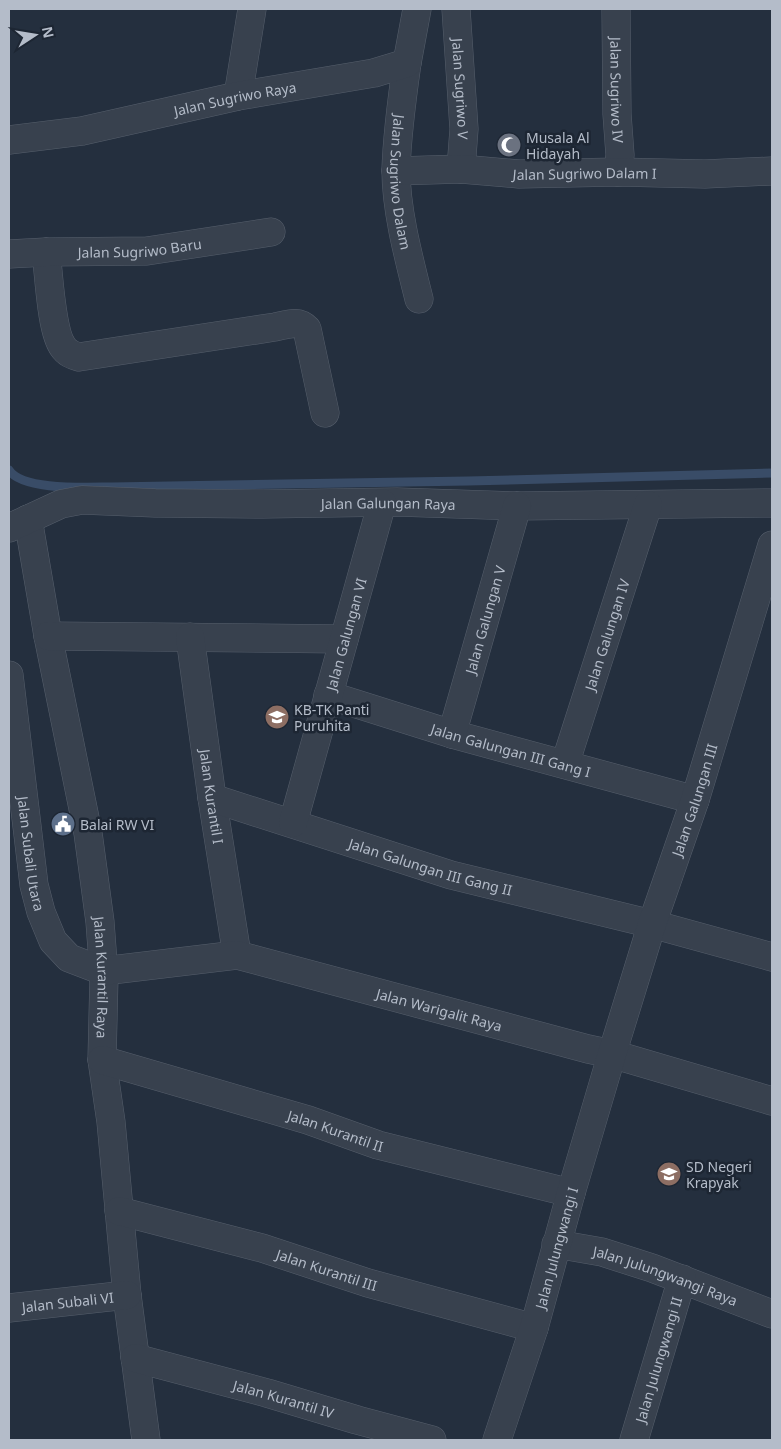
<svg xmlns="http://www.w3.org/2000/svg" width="781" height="1449" font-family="'Noto Sans',sans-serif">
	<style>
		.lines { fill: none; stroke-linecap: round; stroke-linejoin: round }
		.stream { stroke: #394c67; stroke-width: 9 }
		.minor-casing { stroke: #565f6c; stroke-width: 29 }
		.minor { stroke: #38414e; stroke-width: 28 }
		.labels { text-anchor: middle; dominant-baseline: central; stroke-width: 5; stroke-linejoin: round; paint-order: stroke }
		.street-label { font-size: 14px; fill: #b4bcc9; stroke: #1d2633 }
		.poi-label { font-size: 14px; fill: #b4bcc9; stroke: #1d2633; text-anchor: start }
	</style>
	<rect width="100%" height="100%" fill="#242f3e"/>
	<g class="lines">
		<path class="stream" d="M 9,470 C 22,491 89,487 112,487 L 468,481 L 772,473"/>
		<defs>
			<g id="minor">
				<path id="s1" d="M 456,9 L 464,129 L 461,169"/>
				<path id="s2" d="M 616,9 L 617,114 L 620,155 L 618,172"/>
				<path id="s3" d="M 407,63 C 402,98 397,135 396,170 C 396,211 409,259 419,299"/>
				<path d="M 238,96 L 252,9"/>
				<path id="s4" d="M 9,140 L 82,131 L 238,96 L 374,73 L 407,63 L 417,9"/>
				<path id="s5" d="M 396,171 L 461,169 L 519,174 L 618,172 L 705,174 L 772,171"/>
				<path d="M 46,252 C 49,274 51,331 63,347 C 67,353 72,355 79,357 L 275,327 C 286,325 298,319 307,329 L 325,413"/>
				<path id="s6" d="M 9,254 L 46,252 L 147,251 L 271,232"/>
				<path id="s7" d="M 28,519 L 48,636 L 88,833 L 100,922 L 104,976 L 102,1060 L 111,1122 L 127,1295 L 146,1440"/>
				<path id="s8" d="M 9,528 L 61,504 L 82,500 L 155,503 L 263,504 L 397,502 L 517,506 L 772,503"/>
				<path d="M 48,636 L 344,639"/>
				<path id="s9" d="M 190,637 L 212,798 L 237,955"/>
				<path id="s10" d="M 9,675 L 34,885 L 41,912 L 53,941 L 69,958 L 103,971 L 237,955 L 588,1049 L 612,1054 L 772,1101"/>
				<path id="s11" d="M 328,695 L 452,734 L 695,800"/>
				<path id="s12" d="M 452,734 L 517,506"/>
				<path id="s13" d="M 565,764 L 648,505"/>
				<path id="s14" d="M 212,798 L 451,875 L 652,924 L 772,957"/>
				<path id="s15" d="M 293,823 L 382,503"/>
				<path id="s16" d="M 102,1060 L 308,1120 L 378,1145 L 571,1193"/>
				<path id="s17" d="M 119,1211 L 262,1248 L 368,1283 L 534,1328"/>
				<path id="s18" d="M 556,1244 L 602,1252 L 652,1268 L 772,1314"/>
				<path id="s19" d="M 9,1308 L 127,1295"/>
				<path id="s20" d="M 135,1358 L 267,1393 L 357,1420 L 432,1440"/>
				<path id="s21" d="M 497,1440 L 534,1328 L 571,1193 L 612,1054 L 652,924 L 695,800 L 772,545"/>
				<path id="s22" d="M 634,1440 L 682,1279"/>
			</g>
		</defs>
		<use href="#minor" class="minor-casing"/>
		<use href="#minor" class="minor"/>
	</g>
	<defs>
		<symbol id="mosque-disc" viewBox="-11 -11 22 22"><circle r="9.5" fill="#6b7280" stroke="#1d2633"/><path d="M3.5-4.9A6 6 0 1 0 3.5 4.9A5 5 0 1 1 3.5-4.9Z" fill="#fff"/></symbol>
		<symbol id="school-disc" viewBox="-11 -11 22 22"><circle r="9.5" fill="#8d6e63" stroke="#1d2633"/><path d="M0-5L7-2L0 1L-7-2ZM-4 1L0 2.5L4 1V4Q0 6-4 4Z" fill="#fff"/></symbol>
		<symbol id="civic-disc" viewBox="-11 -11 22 22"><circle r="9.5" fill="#5c6f8a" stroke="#1d2633"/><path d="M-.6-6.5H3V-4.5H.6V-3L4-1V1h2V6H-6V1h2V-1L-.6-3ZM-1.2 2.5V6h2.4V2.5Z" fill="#fff"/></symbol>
	</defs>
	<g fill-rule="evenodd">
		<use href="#mosque-disc" x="495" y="131" width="28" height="28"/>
		<use href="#school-disc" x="263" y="703" width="28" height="28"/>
		<use href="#civic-disc" x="49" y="810" width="28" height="28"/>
		<use href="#school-disc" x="655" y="1160" width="28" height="28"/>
	</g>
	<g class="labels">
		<g class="street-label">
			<text stroke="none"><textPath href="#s1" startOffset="80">Jalan Sugriwo V</textPath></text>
			<text stroke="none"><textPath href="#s2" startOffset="81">Jalan Sugriwo IV</textPath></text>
			<text stroke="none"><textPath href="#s4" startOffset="230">Jalan Sugriwo Raya</textPath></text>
			<text stroke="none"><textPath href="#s5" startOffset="189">Jalan Sugriwo Dalam I</textPath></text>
			<text stroke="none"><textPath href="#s3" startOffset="120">Jalan Sugriwo Dalam</textPath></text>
			<text stroke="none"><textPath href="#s6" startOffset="131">Jalan Sugriwo Baru</textPath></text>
			<text stroke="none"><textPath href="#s8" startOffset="385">Jalan Galungan Raya</textPath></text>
			<text stroke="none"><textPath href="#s12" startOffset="119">Jalan Galungan V</textPath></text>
			<text stroke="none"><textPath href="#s15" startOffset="196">Jalan Galungan VI</textPath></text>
			<text stroke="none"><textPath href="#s13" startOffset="136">Jalan Galungan IV</textPath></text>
			<text stroke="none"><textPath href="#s11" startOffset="191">Jalan Galungan III Gang I</textPath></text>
			<text stroke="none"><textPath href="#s9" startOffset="161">Jalan Kurantil I</textPath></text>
			<text stroke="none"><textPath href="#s21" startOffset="670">Jalan Galungan III</textPath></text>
			<text stroke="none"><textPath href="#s10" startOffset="180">Jalan Subali Utara</textPath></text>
			<text stroke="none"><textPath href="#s14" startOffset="229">Jalan Galungan III Gang II</textPath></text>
			<text stroke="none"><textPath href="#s7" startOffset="465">Jalan Kurantil Raya</textPath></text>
			<text stroke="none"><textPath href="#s10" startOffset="675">Jalan Warigalit Raya</textPath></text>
			<text stroke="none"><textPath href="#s16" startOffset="244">Jalan Kurantil II</textPath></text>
			<text stroke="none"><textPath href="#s21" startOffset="201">Jalan Julungwangi I</textPath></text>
			<text stroke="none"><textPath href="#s17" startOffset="216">Jalan Kurantil III</textPath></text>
			<text stroke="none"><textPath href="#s18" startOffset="114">Jalan Julungwangi Raya</textPath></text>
			<text stroke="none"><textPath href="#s19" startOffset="59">Jalan Subali VI</textPath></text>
			<text stroke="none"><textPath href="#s22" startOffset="84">Jalan Julungwangi II</textPath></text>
			<text stroke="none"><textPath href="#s20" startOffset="154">Jalan Kurantil IV</textPath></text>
		</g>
		<g class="poi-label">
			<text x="526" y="137">Musala Al<tspan x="526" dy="16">Hidayah</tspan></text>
			<text x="294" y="709">KB-TK Panti<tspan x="294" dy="16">Puruhita</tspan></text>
			<text x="80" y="824">Balai RW VI</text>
			<text x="686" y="1166">SD Negeri<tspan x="686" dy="16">Krapyak</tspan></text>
		</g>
	</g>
	<rect width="781" height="1449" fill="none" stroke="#b4bcc9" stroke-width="20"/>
	<g transform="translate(35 35) rotate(78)" stroke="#1d2633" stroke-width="4" paint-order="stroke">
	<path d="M0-4L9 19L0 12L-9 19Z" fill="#b4bcc9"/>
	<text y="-8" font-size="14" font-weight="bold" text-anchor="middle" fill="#b4bcc9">N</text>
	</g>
</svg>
